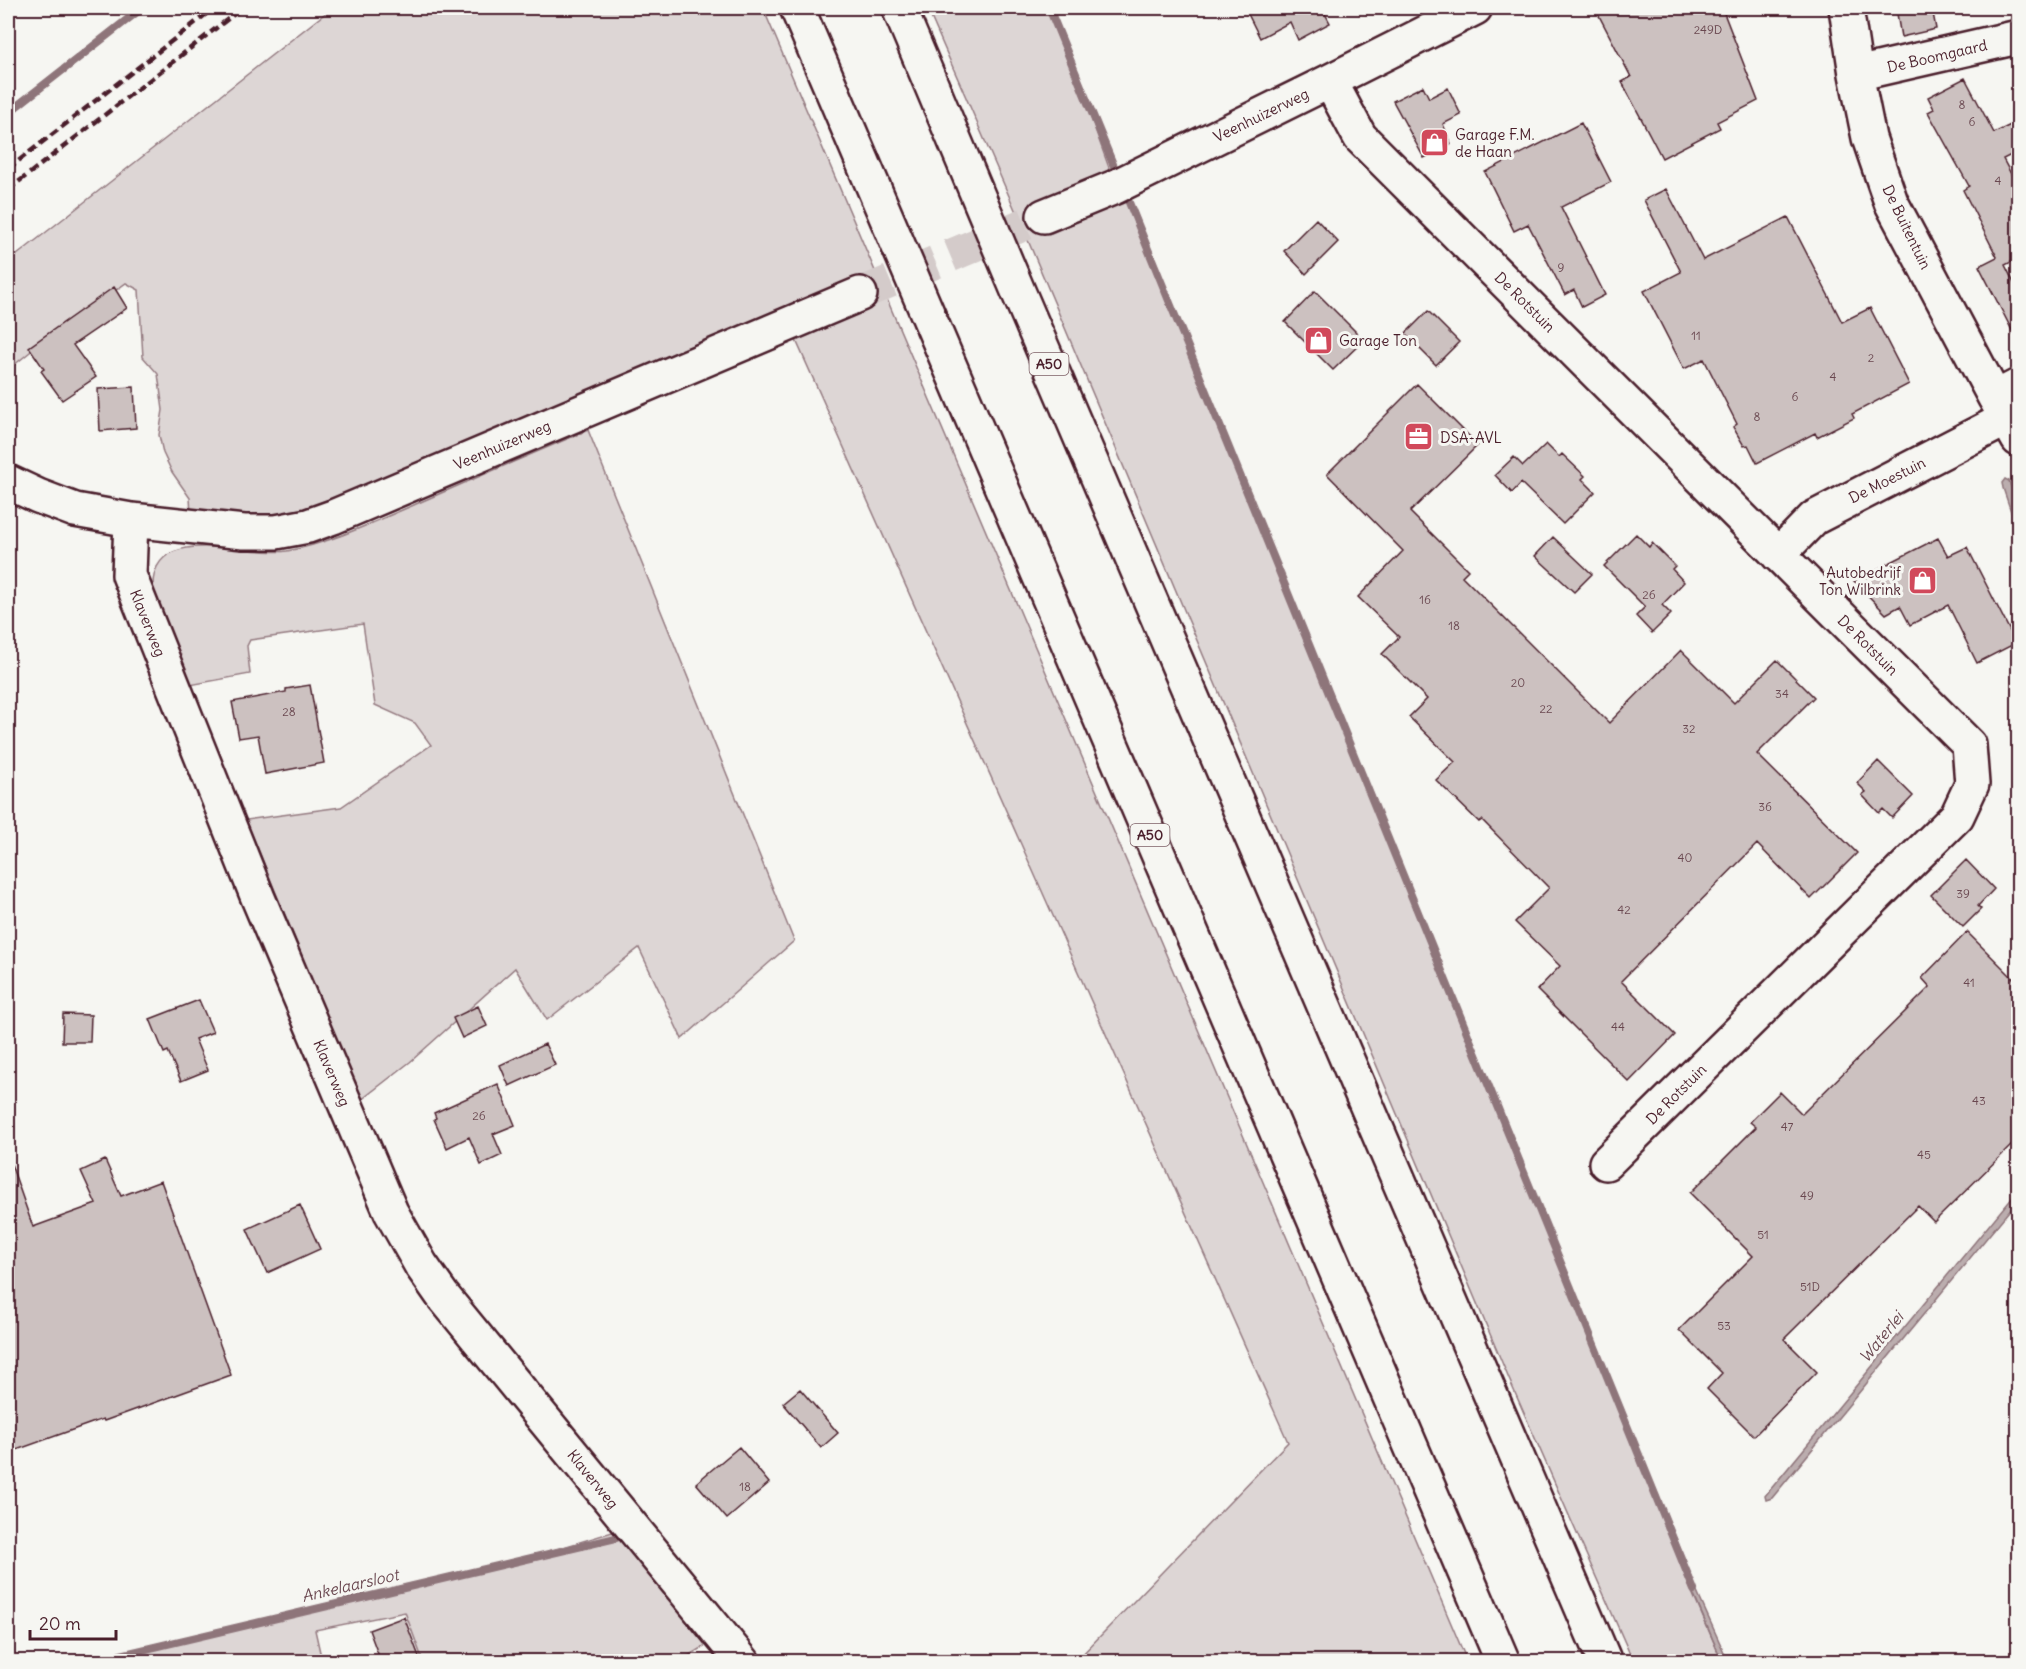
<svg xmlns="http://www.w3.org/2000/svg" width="2026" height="1669" font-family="Delius,sans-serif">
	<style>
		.green { fill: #ddd6d5; stroke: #947a80; stroke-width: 1.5 }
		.water { fill: #bbadae; stroke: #8e747a; stroke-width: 1.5 }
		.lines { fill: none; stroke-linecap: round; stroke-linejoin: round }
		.stream { stroke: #8e747a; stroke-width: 8 }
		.building { fill: #ccc1c0; stroke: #4a1f2b; stroke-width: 1.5 }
		.minor-tunnel { stroke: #d4cbca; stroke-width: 33; stroke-dasharray: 33 16; stroke-linecap: butt }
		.minor-casing { stroke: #4a1f2b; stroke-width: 38 }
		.highway-casing { stroke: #4a1f2b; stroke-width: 38 }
		.minor { stroke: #f6f6f2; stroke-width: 33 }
		.highway { stroke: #f6f6f2; stroke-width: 33 }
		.rail { stroke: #4a1f2b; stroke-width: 4.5; stroke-dasharray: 9 4.5; stroke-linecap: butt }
		.labels { text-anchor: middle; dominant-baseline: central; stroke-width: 6; stroke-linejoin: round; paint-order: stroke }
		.number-label { font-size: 12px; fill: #6a4850 }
		.shield { fill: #f6f6f2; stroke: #7e6067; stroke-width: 1.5 }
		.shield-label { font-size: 14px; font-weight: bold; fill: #4a1f2b }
		.street-label { font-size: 15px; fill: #4a1f2b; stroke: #f6f6f2 }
		.poi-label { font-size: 15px; fill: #4a1f2b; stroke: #f6f6f2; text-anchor: start }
		.water-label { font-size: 16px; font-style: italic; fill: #6c4a52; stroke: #f6f6f2 }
	</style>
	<rect width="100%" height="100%" fill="#f6f6f2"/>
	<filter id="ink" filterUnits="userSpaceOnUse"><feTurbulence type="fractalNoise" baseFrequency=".0167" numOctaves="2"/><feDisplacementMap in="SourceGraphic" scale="12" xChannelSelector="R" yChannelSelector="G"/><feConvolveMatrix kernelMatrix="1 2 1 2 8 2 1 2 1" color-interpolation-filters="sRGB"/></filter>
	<g filter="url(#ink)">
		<path class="green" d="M 332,8 L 763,8 L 1467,1661 L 1076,1661 L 1288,1442 L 795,338 L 292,519 L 191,513 L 190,498 L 172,472 L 163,453 L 159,435 L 163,410 L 158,374 L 143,357 L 139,290 L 126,283 L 30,352 L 8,370 L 8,262 Z
			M 927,8 L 1047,8 L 1074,71 L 1112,176 L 1038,203 L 1049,234 L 1126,201 L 1693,1580 L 1688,1583 L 1722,1661 L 1633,1661 L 1509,1379 L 1016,212 Z
			M 588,430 L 794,941 L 682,1039 L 639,948 L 547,1020 L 515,968 L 410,1062 L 361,1100 L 246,820 L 341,807 L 431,745 L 415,723 L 375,705 L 363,624 L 250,640 L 247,646 L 250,674 L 190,685 L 153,589 C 150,521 248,557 287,551 C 331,543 374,522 416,504 C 473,479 531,454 588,430 Z
			M 622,1529 L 714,1640 L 680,1661 L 423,1661 L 405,1612 L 315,1630 L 322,1661 L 90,1662 L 544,1553 Z"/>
		<path class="water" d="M 2005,479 L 2009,481 L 2018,508 L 2018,532 L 2003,488 L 2002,483 Z
			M 2018,1190 L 2018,1200 L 1772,1498 L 1766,1500 L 1765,1496 Z
			M 1693,1580 L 1696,1590 L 1728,1661 L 1722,1661 L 1693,1593 L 1688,1583 Z"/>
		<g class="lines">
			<path class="stream" d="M 1049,8 L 1115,169
				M 8,113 L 142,8
				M 1128,200 L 1694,1590
				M 91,1662 L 616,1538"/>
		</g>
		<path class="building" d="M 1245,8 L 1322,8 L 1330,23 L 1298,40 L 1290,22 L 1260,38 Z
			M 1595,8 L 1722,8 L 1758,101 L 1717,122 L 1720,128 L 1662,158 L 1622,82 L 1631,77 Z
			M 1896,8 L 1932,8 L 1936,29 L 1901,37 Z
			M 1965,78 L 1994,133 L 2019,121 L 2019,151 L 2003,159 L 2019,189 L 2019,258 L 2005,265 L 2019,293 L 2019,344 L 1979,266 L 1997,257 L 1963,190 L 1969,186 L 1928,112 L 1934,109 L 1928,97 Z
			M 1423,86 L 1429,98 L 1448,88 L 1461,115 L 1443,124 L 1451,144 L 1424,158 L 1393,101 Z
			M 1581,123 L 1611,182 L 1561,207 L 1605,295 L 1582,307 L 1574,290 L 1565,295 L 1528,224 L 1514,231 L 1485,172 Z
			M 1666,189 L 1703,260 L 1788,217 L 1842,322 L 1870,308 L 1909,384 L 1852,414 L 1854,418 L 1817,437 L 1815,433 L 1757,463 L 1748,445 L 1744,446 L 1733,427 L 1737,424 L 1704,359 L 1684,369 L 1644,291 L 1681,272 L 1644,200 Z
			M 1316,219 L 1338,242 L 1306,274 L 1284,251 Z
			M 114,287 L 127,308 L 73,345 L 96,377 L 62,400 L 41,371 L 44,369 L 29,347 Z
			M 1315,291 L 1364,340 L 1333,370 L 1285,322 Z
			M 1428,311 L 1459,342 L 1436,365 L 1405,334 Z
			M 1417,384 L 1478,445 L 1410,512 L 1468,570 L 1462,576 L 1609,723 L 1681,650 L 1734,703 L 1777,660 L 1814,697 L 1757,754 L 1857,853 L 1811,899 L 1757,844 L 1621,981 L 1675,1035 L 1629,1082 L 1537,990 L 1560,966 L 1515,922 L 1549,888 L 1482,820 L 1479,822 L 1436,780 L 1455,762 L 1409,717 L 1427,699 L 1382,654 L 1399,637 L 1358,597 L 1403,551 L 1327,474 Z
			M 134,387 L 136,428 L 100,431 L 98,389 Z
			M 1546,444 L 1559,457 L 1562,454 L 1585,476 L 1582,479 L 1595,492 L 1563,524 L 1521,483 L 1512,493 L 1495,475 L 1514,457 L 1523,466 Z
			M 1636,534 L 1649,547 L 1652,543 L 1675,566 L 1672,569 L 1684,582 L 1662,605 L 1671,614 L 1652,633 L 1636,616 L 1645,607 L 1604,566 Z
			M 1553,537 L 1592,574 L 1574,592 L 1535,556 Z
			M 1938,538 L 1948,556 L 1967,547 L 2016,643 L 1977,663 L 1948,605 L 1910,625 L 1900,606 L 1886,614 L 1854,581 Z
			M 310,685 L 324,763 L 265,774 L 258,735 L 239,738 L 232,702 L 286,692 L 286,689 Z
			M 1878,761 L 1913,796 L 1892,818 L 1883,809 L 1879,813 L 1862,795 L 1866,792 L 1857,783 Z
			M 1966,860 L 1994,889 L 1978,906 L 1981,909 L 1963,927 L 1931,895 Z
			M 1967,932 L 2019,984 L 2019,1138 L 1934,1222 L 1918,1206 L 1784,1339 L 1817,1372 L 1754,1436 L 1707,1389 L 1722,1373 L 1679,1330 L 1753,1256 L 1690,1193 L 1756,1127 L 1750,1122 L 1780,1092 L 1802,1114 L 1930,987 L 1922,978 Z
			M 199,1000 L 213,1032 L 195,1039 L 208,1070 L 181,1081 L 168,1051 L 164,1053 L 150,1019 Z
			M 478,1006 L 487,1026 L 462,1038 L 453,1018 Z
			M 63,1014 L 91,1015 L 90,1042 L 62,1042 Z
			M 545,1044 L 555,1065 L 509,1086 L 500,1065 Z
			M 498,1084 L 515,1125 L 493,1134 L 502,1155 L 481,1165 L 469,1137 L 447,1148 L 434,1119 L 436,1118 L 434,1113 Z
			M 105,1160 L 121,1196 L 161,1181 L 231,1375 L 104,1421 L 103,1419 L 8,1453 L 8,1165 L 11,1164 L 33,1227 L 96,1204 L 81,1171 Z
			M 300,1205 L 320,1249 L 267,1273 L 247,1229 Z
			M 800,1389 L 838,1433 L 821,1448 L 783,1403 Z
			M 739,1447 L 769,1483 L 727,1519 L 696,1483 Z
			M 404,1617 L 421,1662 L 381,1662 L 369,1630 Z"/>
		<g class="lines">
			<path class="minor-tunnel" d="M 860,294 L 1044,216"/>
			<defs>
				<path id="minor" d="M 1846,8 L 1856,74 L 1869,138 L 1891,202 L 1995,398
					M 1856,74 L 2018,37
					M 1330,81 L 1360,137 L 1969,745 L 1972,784 L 1957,816 L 1606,1163
					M 1044,216 L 1115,187 L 1330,81 L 1475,8
					M 2018,386 L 1995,398 L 2018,439
					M 8,482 L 38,496 L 75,510 L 131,520 L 244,532 L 276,532 L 308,526 L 333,517 L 860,294
					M 131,520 L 129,575 L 258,898 L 391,1212 L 421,1265 L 442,1295 L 743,1662
					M 1778,555 L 1814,518 L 2006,419"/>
				<path id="highway" d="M 797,8 L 1503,1662
					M 899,8 L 1018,291 L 1605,1662"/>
			</defs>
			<use href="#minor" class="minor-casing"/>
			<use href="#highway" class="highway-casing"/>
			<use href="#minor" class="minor"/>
			<use href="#highway" class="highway"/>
			<path class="rail" d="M 8,169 L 214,8
				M 8,190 L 242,8"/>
		</g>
	</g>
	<defs>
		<symbol id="shop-square" viewBox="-11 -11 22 22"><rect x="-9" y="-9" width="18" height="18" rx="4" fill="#d1495b" stroke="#f6f6f2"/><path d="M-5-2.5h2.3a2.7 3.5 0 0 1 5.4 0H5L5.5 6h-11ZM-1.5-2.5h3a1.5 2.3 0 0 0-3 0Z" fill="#fff"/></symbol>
		<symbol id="office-square" viewBox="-11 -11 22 22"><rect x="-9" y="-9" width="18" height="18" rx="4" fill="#d1495b" stroke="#f6f6f2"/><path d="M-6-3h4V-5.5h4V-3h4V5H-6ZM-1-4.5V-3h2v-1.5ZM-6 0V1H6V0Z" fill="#fff"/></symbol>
	</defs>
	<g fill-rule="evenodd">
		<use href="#shop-square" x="1418" y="126" width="33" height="33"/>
		<use href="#shop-square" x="1302" y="324" width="33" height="33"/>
		<use href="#office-square" x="1402" y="420" width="33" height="33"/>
		<use href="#shop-square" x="1906" y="564" width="33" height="33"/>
	</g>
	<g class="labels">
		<g class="number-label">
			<text x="1708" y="29">249D</text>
			<text x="1962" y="104">8</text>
			<text x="1972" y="121">6</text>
			<text x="1998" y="180">4</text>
			<text x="1561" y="267">9</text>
			<text x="1696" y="335">11</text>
			<text x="1871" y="357">2</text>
			<text x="1833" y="376">4</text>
			<text x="1795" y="396">6</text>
			<text x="1757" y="416">8</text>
			<text x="1649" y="594">26</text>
			<text x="1425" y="599">16</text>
			<text x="1454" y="625">18</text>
			<text x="1518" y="682">20</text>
			<text x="1782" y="693">34</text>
			<text x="1546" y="708">22</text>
			<text x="289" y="711">28</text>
			<text x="1689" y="728">32</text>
			<text x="1765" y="806">36</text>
			<text x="1685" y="857">40</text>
			<text x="1963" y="893">39</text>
			<text x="1624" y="909">42</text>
			<text x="1969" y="982">41</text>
			<text x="1618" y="1026">44</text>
			<text x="1979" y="1100">43</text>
			<text x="479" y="1115">26</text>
			<text x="1787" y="1126">47</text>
			<text x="1924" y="1154">45</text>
			<text x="1807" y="1195">49</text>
			<text x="1763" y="1234">51</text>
			<text x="1810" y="1286">51D</text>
			<text x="1724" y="1325">53</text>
			<text x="745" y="1486">18</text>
		</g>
		<g class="shield">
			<rect x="1029.5" y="353" width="39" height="22" rx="4.5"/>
			<rect x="1130.5" y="824" width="39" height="22" rx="4.5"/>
		</g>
		<g class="shield-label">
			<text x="1049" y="364">A50</text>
			<text x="1150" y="835">A50</text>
		</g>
		<g class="street-label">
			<text transform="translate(1937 56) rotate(-13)">De Boomgaard</text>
			<text transform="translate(1261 115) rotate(-26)">Veenhuizerweg</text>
			<text transform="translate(1907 227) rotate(64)">De Buitentuin</text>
			<text transform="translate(1525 302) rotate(45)">De Rotstuin</text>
			<text transform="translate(502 445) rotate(-23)">Veenhuizerweg</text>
			<text transform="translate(1887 480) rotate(-27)">De Moestuin</text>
			<text transform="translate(148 623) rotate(68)">Klaverweg</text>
			<text transform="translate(1868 645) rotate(45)">De Rotstuin</text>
			<text transform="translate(332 1073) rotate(67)">Klaverweg</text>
			<text transform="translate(1676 1094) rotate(-45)">De Rotstuin</text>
			<text transform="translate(593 1479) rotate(51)">Klaverweg</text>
		</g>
		<g class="poi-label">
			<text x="1455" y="134">Garage F.M.<tspan x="1455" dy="17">de Haan</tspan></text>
			<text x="1339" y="340">Garage Ton</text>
			<text x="1440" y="437">DSA-AVL</text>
			<text x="1901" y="572" text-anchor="end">Autobedrijf<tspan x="1901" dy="17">Ton Wilbrink</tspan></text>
		</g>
		<g class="water-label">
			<text transform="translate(1881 1337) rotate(-51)">Waterlei</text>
			<text transform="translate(350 1585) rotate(-13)">Ankelaarsloot</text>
		</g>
	</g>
	<rect width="2026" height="1669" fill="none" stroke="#f6f6f2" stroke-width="30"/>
	<rect x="15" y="15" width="1996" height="1639" fill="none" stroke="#4a1f2b" stroke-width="2" filter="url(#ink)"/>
	<path d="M30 1630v9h86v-9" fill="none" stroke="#4a1f2b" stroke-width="3"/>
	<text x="39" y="1630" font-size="18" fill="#4a1f2b" stroke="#f6f6f2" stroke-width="4.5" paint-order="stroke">20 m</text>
</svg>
